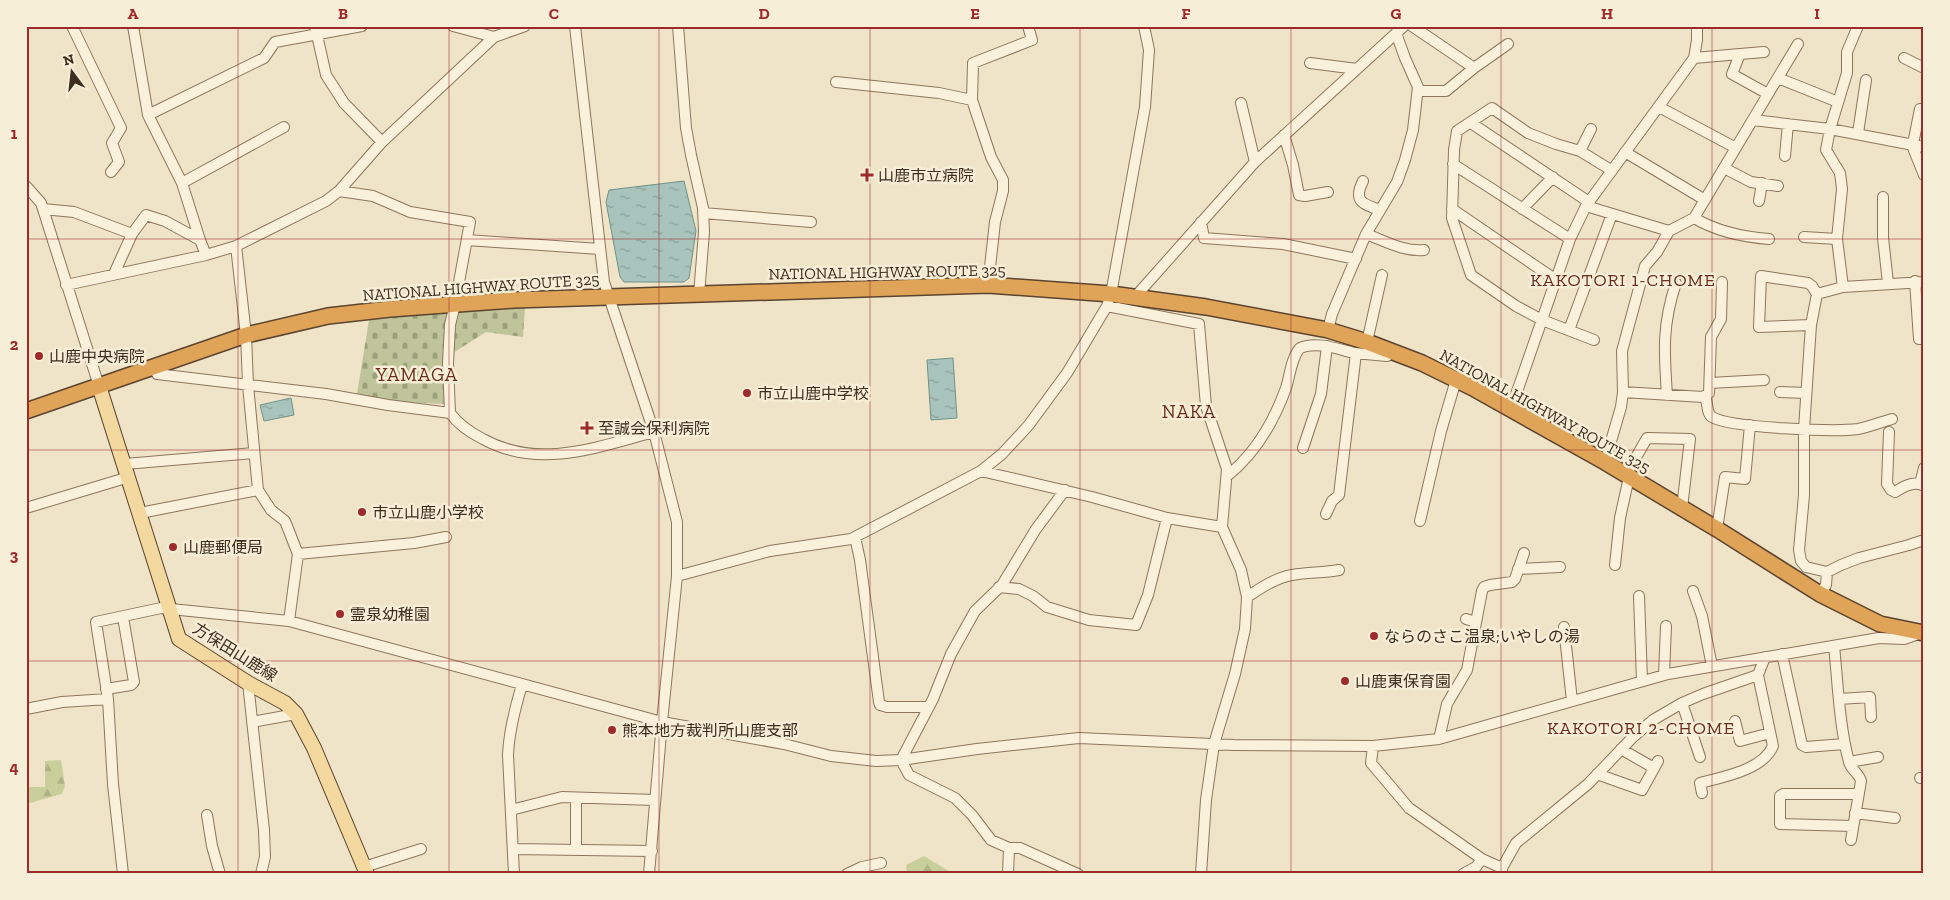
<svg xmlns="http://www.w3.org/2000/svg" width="1950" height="900" font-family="'Zilla Slab','Noto Sans JP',serif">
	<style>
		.forest { fill: url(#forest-firs) }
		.cemetery { fill: url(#cemetery-stones) }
		.water { fill: url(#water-ripples); stroke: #6f938a }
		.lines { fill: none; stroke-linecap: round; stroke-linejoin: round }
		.minor-casing { stroke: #8d765c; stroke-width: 12 }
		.major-casing { stroke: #5b4430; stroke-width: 16 }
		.highway-casing { stroke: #5b4430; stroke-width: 18 }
		.minor { stroke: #faf1dc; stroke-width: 10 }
		.major { stroke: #f3d9a0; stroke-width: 14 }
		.highway { stroke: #e0a458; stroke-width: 15 }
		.grid { fill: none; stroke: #9e2a2b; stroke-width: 1; stroke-opacity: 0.55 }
		.poi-dot { fill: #9e2a2b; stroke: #f7eed8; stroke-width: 2 }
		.labels { text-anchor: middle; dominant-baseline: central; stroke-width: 5; stroke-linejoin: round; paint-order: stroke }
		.poi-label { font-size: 16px; fill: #3d2e20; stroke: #f7eed8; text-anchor: start }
		.street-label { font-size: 16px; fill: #3d2e20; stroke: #f7eed8 }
		.neighbourhood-label { font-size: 18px; letter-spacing: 1px; fill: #6b2e1e; stroke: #f7eed8 }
		.quarter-label { font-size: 19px; letter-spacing: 1px; fill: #6b2e1e; stroke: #f7eed8 }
		.neatline { fill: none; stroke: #9e2a2b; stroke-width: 2 }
		.grid-label { font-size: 16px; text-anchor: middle; font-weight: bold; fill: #9e2a2b }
	</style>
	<defs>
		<pattern id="forest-firs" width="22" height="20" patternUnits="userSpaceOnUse" patternTransform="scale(1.25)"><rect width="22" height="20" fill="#c9cf9b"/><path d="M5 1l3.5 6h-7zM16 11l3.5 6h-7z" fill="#aeb285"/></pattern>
		<pattern id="cemetery-stones" width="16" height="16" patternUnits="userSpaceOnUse" patternTransform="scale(1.25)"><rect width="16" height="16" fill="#bfc49a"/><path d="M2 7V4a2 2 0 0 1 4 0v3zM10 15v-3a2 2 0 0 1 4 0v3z" fill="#9ca07d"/></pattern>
		<pattern id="water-ripples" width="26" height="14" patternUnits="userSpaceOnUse" patternTransform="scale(1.25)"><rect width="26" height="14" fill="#a9c4bc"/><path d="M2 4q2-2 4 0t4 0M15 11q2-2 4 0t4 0" fill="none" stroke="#8ba098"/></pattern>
	</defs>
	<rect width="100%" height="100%" fill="#f0e4c8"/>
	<path class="forest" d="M 61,760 L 65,786 L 62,794 L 26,804 L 26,787 L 45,787 L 45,761 Z
		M 924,856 L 954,874 L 907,874 L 906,865 Z"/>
	<path class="cemetery" d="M 525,308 L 523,337 L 486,332 L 453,353 L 454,327 L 459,310 Z
		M 449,311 L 445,404 L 399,402 L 357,394 L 369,320 Z"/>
	<path class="water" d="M 684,181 L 696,231 L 689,278 L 684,282 L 624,282 L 620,277 L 606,202 L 609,190 Z
		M 953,358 L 957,418 L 931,420 L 927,360 Z
		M 291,398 L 294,415 L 264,421 L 260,405 Z"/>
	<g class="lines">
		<defs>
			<path id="minor" d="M 72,26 L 121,128 L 112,143 L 119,162 L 111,172
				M 133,26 L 148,115 L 182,183 L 200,240 L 206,255
				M 315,26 L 326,75 L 344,103 L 382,142
				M 453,26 L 494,37
				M 575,26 L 604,282 L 654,432 L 677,522 L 677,576 L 662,722 L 649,874
				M 678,26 L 686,128 L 691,155 L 703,208 L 704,232 L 699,295
				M 1412,26 L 1474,68 L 1446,91 L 1418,91
				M 1740,54 L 1764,52
				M 1694,58 L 1740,54 L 1732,74 L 1768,94
				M 1904,58 L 1924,68
				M 1310,63 L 1357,69
				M 1474,68 L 1508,44
				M 1778,78 L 1838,102
				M 836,82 L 939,93 L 972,100 L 991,157 L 1003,180 L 1003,191 L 995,222 L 988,285
				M 972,100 L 973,63 L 1032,40 L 1028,26
				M 1241,103 L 1255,162
				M 1659,107 L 1736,148
				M 148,115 L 264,58 L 275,42 L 362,26
				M 1753,120 L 1830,129 L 1924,147
				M 1471,123 L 1589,202
				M 1858,133 L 1866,80
				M 1284,135 L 1293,165 L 1299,195 L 1305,196 L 1328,192
				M 1911,143 L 1924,175
				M 1913,144 L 1920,109
				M 1580,151 L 1591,129
				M 1625,152 L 1705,200
				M 1785,156 L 1788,124
				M 1453,164 L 1570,239
				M 1724,168 L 1751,182 L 1778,186
				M 1363,181 C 1353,201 1362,204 1380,210
				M 182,183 L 284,127
				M 26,186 L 41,203 L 43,209 L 99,386
				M 339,191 L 373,196 L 410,212 L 470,222 L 455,304 L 450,325 L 448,363 L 450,413 C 458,424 471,433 483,439 C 539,470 597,447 654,432
				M 1883,197 L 1883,238 L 1888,283
				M 1759,201 L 1762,183
				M 1586,206 L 1669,231
				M 43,209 L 74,212 L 132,234
				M 1452,209 L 1556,280
				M 1522,209 L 1553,177
				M 703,213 L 811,222
				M 1694,218 C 1718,232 1742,237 1769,239
				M 1201,222 L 1204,238 L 1283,244 L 1356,259
				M 1366,234 C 1385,241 1404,252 1424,250
				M 1804,237 L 1837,239
				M 467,240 L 600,249
				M 236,246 L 246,335 L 248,385 L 258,490 L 271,510 L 285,521 L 298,554 L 289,621
				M 114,274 L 132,234 L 146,215 L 165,221 L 200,240
				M 1915,281 L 1919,339 L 1924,339
				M 66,285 L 206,255 L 236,246 L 326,201 L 339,191 L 382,142 L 494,37 L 525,26
				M 1843,287 L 1837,239 L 1842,189 L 1840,173 L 1826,150 L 1830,129 L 1847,73 L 1847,52 L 1858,26
				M 1135,297 L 1255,162 L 1404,26
				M 1107,306 L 1199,324 L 1206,406 L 1227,469 L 1222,527 L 1241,570 L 1247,597 L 1245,629 L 1235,674 L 1214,744 L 1206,800 L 1201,874
				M 1811,325 L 1759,327 L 1761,276 L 1808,283 L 1812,286 L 1817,294
				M 1328,330 L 1332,314 L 1366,234 L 1397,182 L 1405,160 L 1413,130 L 1418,87 L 1405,58 L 1396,33
				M 1569,330 L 1612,214
				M 1594,340 L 1542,320 L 1516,306 L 1471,275 L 1452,218 L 1454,150 L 1457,131 L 1492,108 L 1528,133 L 1556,144 L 1580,151 L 1611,170
				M 1367,342 L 1382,275
				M 155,368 L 157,374 L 326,394 L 388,405 L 450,413
				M 1710,383 L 1764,380
				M 1623,392 L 1703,397 L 1709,393 L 1711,337 L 1721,319 L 1722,282
				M 1780,392 L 1806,393
				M 1667,395 C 1664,352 1662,325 1676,283
				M 1705,396 C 1708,402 1706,413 1712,417 C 1730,428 1835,432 1858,429 C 1869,427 1881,422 1892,419
				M 1511,409 L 1570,239 L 1586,206 L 1694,58 L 1697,40 L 1697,26
				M 1889,432 L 1887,484 L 1891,490 L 1895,492 C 1904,486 1915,480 1924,486
				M 1303,448 L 1321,394 L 1327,346
				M 1605,462 L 1621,407 L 1623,392 L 1622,351 L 1645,266 L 1657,252 L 1669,231 L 1694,218 L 1798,44
				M 125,464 L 254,453
				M 981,471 L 1092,497 L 1167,518 L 1222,527
				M 1626,475 L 1647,438 L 1690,439 L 1682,508
				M 1227,476 C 1255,454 1274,421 1286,388 C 1290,376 1291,358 1300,348 C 1317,341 1337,349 1355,353 C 1366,354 1377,355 1387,356 L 1392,352
				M 1920,484 L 1924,468
				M 26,508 L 129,477
				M 140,513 L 258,490
				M 1326,514 L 1332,501 L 1339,495 L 1356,353
				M 1420,521 L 1441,431 L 1456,380
				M 1717,529 L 1725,477 L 1745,479 L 1750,425
				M 855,537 L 860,560 L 879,702 L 880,705 L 887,707 L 929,707
				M 298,554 L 414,543 L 446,537
				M 1615,565 L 1620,518 L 1629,477
				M 1518,569 L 1560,567
				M 1827,572 L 1806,567 L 1801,561 L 1799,550 L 1804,495 L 1804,429 L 1811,325 L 1817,294 L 1843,287 L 1924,282
				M 677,576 L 770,551 L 851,539 L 981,471 L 1002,454 L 1028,426 L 1067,373 L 1107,306 L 1111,294 L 1145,107 L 1149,50 L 1144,26
				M 999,587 L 1019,589 L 1033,596 L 1047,607 L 1089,620 L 1136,625 L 1148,595 L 1167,518
				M 1693,591 L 1702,616 L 1712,666
				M 1820,594 L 1826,585 L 1827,572 L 1841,565 L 1859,558 L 1909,545 L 1924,540
				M 1639,596 L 1642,681
				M 1247,597 C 1261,588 1275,578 1292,575 C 1308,572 1323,573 1339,570
				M 1466,619 L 1476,622
				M 1564,627 L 1572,701
				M 1834,646 C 1838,684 1839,724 1849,762 C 1851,770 1859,773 1861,781 L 1851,840
				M 1782,654 L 1802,745 L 1806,747 L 1844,744
				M 1664,675 L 1666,626
				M 248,683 L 264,830 L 265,857 L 261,874
				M 106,689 L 131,685 L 134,682 L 123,617
				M 1839,699 L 1870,697 L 1871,717
				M 1682,703 L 1700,757
				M 26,709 L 62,702 L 108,699
				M 1735,721 L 1740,741 L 1770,733
				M 252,722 L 296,714
				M 1439,739 L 1447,704 L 1467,670 L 1482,591 L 1484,587 L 1490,585 L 1512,582 L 1515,579 L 1524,553
				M 1373,746 L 1371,763 L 1409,808 L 1482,859 L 1502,868
				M 1621,749 L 1654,768
				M 1849,762 L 1878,757
				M 1597,774 L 1642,790 L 1658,761
				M 1920,778 L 1924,778
				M 1702,793 L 1700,783 C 1723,777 1763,770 1773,746 L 1758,675
				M 511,810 L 562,797 L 655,800
				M 1855,813 L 1895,818
				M 207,815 L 212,846 L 220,874
				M 1853,826 L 1780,824 L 1780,796 L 1783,794 L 1858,794
				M 1009,848 L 1020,848 L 1078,874
				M 513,849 L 652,851
				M 576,850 L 576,798
				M 364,867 L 421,849
				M 123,874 L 113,784 L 108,699 L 96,622 L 161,608 L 289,621 L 662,722 L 784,744 L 831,756 L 876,761 L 901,760 L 977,749 L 1079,738 L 1234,745 L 1373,746 L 1439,739 L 1668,674 L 1879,638 L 1904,639 L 1921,633
				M 514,874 L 508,755 C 509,731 515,708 522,685
				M 847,874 L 862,867 L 881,863
				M 1008,874 L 1009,848 L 991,840 L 972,815 L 955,798 L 909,775 L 901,760 L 933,699 L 951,654 L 975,611 L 1002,585 L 1036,529 L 1065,490
				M 1463,874 L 1476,867 L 1482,859
				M 1502,874 L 1502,868 L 1516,843 L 1588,784 L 1632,738 L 1653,720 L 1682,703 L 1703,694 L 1758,675 L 1765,657"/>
			<path id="major" d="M 99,386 L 179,639 L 248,683 L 285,703 L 296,714 L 314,748 L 367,874"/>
			<path id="highway" d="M 26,411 L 246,335 L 328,316 L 390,309 L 514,300 L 988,285 L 1111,294 L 1206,307 L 1328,330 L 1367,342 L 1422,363 L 1473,388 L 1605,462 L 1717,529 L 1820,594 L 1880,624 L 1924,633"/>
		</defs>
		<use href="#minor" class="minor-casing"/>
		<use href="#major" class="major-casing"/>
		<use href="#highway" class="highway-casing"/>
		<use href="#minor" class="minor"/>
		<use href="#major" class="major"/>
		<use href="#highway" class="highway"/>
	</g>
	<path class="grid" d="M 238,26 L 238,874M 449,26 L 449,874M 659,26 L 659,874M 870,26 L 870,874M 1080,26 L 1080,874M 1291,26 L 1291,874M 1501,26 L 1501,874M 1712,26 L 1712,874M 26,239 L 1924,239M 26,450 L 1924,450M 26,661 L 1924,661"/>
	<g class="poi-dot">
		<path d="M864.5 167.5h5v5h5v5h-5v5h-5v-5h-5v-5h5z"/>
		<circle cx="39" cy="356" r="5"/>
		<circle cx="747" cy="393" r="5"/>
		<path d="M584.5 420.5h5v5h5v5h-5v5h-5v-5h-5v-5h5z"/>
		<circle cx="362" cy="512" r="5"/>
		<circle cx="173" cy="547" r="5"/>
		<circle cx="340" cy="614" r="5"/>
		<circle cx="1374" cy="636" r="5"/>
		<circle cx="1345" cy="681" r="5"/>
		<circle cx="612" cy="730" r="5"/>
	</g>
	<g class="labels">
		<g class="poi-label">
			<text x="878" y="175">山鹿市立病院</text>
			<text x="49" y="356">山鹿中央病院</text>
			<text x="757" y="393">市立山鹿中学校</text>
			<text x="598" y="428">至誠会保利病院</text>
			<text x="372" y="512">市立山鹿小学校</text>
			<text x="183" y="547">山鹿郵便局</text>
			<text x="350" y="614">霊泉幼稚園</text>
			<text x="1384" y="636">ならのさこ温泉;いやしの湯</text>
			<text x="1355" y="681">山鹿東保育園</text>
			<text x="622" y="730">熊本地方裁判所山鹿支部</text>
		</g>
		<g class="street-label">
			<text transform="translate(887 272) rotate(-1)">NATIONAL HIGHWAY ROUTE 325</text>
			<text transform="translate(481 287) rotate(-4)">NATIONAL HIGHWAY ROUTE 325</text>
			<text transform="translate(1545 411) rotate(29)">NATIONAL HIGHWAY ROUTE 325</text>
			<text transform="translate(235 652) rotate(32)">方保田山鹿線</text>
		</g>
		<g class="neighbourhood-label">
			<text x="1623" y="280">KAKOTORI 1-CHOME</text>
			<text x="1641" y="728">KAKOTORI 2-CHOME</text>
		</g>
		<g class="quarter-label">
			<text x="417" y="374">YAMAGA</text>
			<text x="1189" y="411">NAKA</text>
		</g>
	</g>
	<rect width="1950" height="900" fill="none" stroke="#f7eed8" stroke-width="55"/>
	<g transform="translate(72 72) rotate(345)" stroke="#f7eed8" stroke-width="4" paint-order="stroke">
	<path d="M0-4L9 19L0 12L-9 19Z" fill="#3d2e20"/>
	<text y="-8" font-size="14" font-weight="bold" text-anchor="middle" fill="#3d2e20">N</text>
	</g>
	<rect x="28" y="28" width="1894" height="844" class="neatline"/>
	<g class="grid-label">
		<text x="133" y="19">A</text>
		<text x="343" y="19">B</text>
		<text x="554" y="19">C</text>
		<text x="764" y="19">D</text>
		<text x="975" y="19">E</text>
		<text x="1186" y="19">F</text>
		<text x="1396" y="19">G</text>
		<text x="1607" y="19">H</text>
		<text x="1817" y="19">I</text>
		<text x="14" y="139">1</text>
		<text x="14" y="350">2</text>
		<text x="14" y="561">3</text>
		<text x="14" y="773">4</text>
	</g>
</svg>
